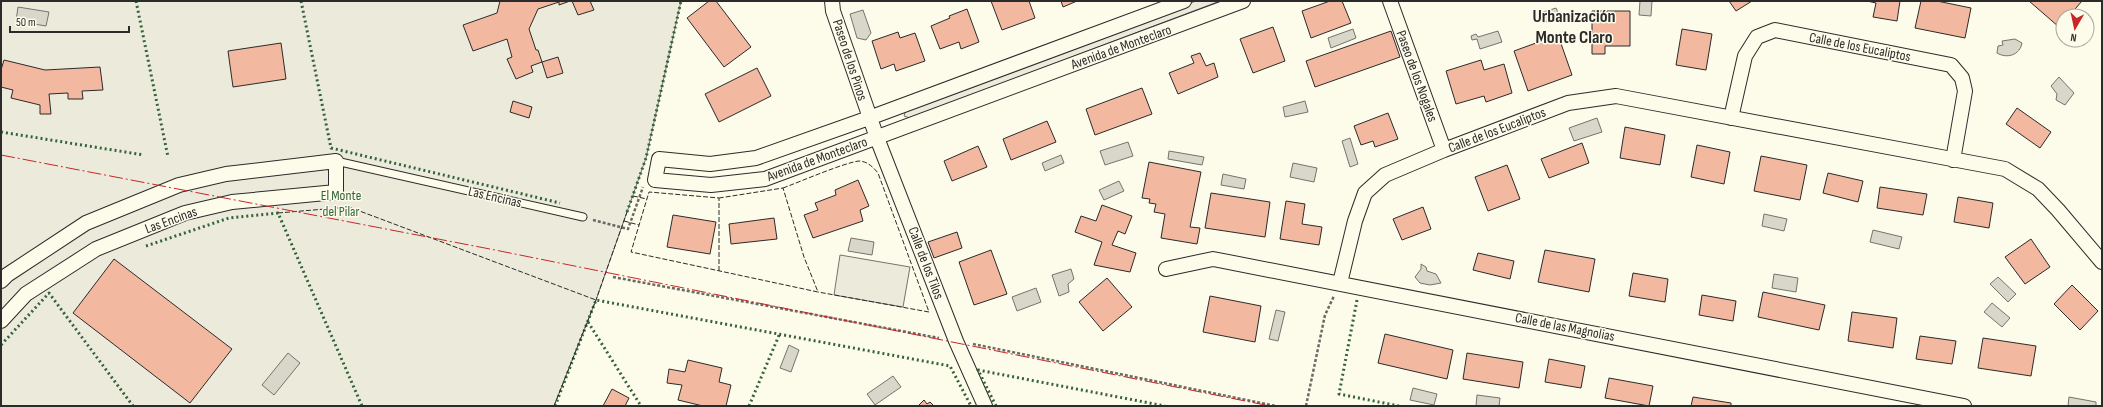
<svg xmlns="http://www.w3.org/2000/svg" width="2103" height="407" font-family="'Sofia Sans Condensed',sans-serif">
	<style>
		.green { fill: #ecebdb; stroke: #74746e }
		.water { fill: #d8d7c9; stroke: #74746e }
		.building { fill: #f2b8a0; stroke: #2b2b2b }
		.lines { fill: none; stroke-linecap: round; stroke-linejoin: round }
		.lane-casing { stroke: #2b2b2b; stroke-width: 9 }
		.street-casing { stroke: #2b2b2b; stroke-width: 16 }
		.path { stroke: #6a6964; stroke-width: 2.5; stroke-dasharray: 3 2; stroke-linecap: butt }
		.lane { stroke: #fdfbea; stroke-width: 7 }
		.street { stroke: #fdfbea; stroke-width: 14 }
		.hedge { stroke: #34623c; stroke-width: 3; stroke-dasharray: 2 3; stroke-linecap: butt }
		.fence { stroke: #2b2b2b; stroke-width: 1; stroke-dasharray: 5 2; stroke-linecap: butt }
		.power { stroke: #c62828; stroke-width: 1; stroke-dasharray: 14 3 2 3; stroke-linecap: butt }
		.labels { text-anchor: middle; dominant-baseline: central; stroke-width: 3; stroke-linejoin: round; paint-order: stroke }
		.street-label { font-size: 14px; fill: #2b2b2b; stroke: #fdfbea }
		.park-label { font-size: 14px; fill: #34623c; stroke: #fdfbea }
		.district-label { font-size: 18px; font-weight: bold; fill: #2b2b2b; stroke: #fdfbea }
	</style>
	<rect width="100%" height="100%" fill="#fdfbea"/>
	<path class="green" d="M 1,1 L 681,1 L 646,158 L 596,300 L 554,406 L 1,406 Z
		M 1196,1 L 1220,1 L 910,118 L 904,116 L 906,110 Z
		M 840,255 L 910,267 L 903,307 L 834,295 Z"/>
	<path class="water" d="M 1640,1 L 1652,1 L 1651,16 L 1639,15 Z
		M 18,7 L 49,12 L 46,26 L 16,21 Z
		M 1556,8 L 1560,17 L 1543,23 L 1540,13 Z
		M 863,10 L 871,33 L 866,40 L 857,38 L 850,14 Z
		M 1353,29 L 1356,38 L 1331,48 L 1328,38 Z
		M 1498,31 L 1502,42 L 1480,49 L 1477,39 L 1472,40 L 1471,36 L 1476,34 L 1478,37 Z
		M 2015,39 L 2022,43 C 2020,55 2007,59 1997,53 L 1998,46 L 2003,45 L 2002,41 Z
		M 2059,77 L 2074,93 L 2065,105 L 2056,100 L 2057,94 L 2051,86 Z
		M 1305,101 L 1308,112 L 1285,117 L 1283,107 Z
		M 1597,118 L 1602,132 L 1574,141 L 1569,128 Z
		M 1350,138 L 1358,164 L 1350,167 L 1342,141 Z
		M 1128,142 L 1133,156 L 1105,165 L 1100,151 Z
		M 1169,151 L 1204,157 L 1202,165 L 1168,159 Z
		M 1061,155 L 1064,163 L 1045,171 L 1042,163 Z
		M 1293,163 L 1317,168 L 1314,182 L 1290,177 Z
		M 1223,174 L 1246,179 L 1244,189 L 1221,185 Z
		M 1119,181 L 1124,191 L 1104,200 L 1099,190 Z
		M 1764,214 L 1787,219 L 1784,231 L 1762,226 Z
		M 1873,230 L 1902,237 L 1899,249 L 1870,242 Z
		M 851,238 L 874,242 L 872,255 L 848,251 Z
		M 1421,264 L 1426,267 L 1427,271 L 1436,274 L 1441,283 L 1430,285 L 1420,283 L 1415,277 L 1421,269 Z
		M 1071,269 L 1074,279 L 1068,284 L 1069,292 L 1059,296 L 1052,275 Z
		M 1774,274 L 1798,278 L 1796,292 L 1772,288 Z
		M 1998,277 L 2016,294 L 2008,302 L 1990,284 Z
		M 1036,288 L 1041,302 L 1017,311 L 1012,297 Z
		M 1992,303 L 2010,318 L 2002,327 L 1984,312 Z
		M 1276,310 L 1285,312 L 1278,341 L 1269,339 Z
		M 789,345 L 799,350 L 791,372 L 780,368 Z
		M 288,353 L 300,363 L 274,395 L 262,385 Z
		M 893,376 L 901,387 L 875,405 L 867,394 Z
		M 1413,388 L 1437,394 L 1434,405 L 1410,400 Z
		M 1477,395 L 1500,398 L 1499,406 L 1476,406 Z
		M 2069,397 L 2096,402 L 2096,406 L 2068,406 Z"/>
	<path class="building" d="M 500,1 L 570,1 L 559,5 L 559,2 L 538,9 L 529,29 L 536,50 L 538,50 L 542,62 L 558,57 L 563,73 L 547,78 L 542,62 L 531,66 L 533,72 L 516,79 L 507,59 L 512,57 L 507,39 L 473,51 L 463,25 L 497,13 Z
		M 572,1 L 590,1 L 594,10 L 578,15 Z
		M 709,1 L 716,1 L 751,47 L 724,67 L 687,18 Z
		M 991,1 L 1029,1 L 1035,18 L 1002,30 Z
		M 1061,1 L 1077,1 L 1063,7 Z
		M 1330,1 L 1342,1 L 1351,23 L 1311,38 L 1302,11 Z
		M 1729,1 L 1752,1 L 1736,11 Z
		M 1867,1 L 1900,1 L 1897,21 L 1873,17 L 1876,3 Z
		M 1921,1 L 1937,1 L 1971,8 L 1965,38 L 1915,28 Z
		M 2029,1 L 2082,1 L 2069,16 L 2063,16 L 2063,23 L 2059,27 Z
		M 967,9 L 979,42 L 961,49 L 959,42 L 940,49 L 931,26 L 950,18 L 949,16 Z
		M 1592,11 L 1630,11 L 1630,46 L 1605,46 L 1605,54 L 1592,54 Z
		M 1273,27 L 1285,61 L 1253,73 L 1240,39 Z
		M 1682,29 L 1712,34 L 1706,70 L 1676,65 Z
		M 1391,31 L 1400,57 L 1315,87 L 1306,61 Z
		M 898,32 L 900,38 L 915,33 L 925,61 L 896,71 L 894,64 L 881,69 L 872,41 Z
		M 1558,35 L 1572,75 L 1528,91 L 1514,51 Z
		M 281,43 L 286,79 L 233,87 L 228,51 Z
		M 1200,53 L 1206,66 L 1214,63 L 1218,77 L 1178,94 L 1169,73 L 1194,63 L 1191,56 Z
		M 4,60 L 45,70 L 100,67 L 103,90 L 82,91 L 83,99 L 68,99 L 68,93 L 49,94 L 51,114 L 40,114 L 40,105 L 11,98 L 13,90 L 1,87 L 1,70 Z
		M 1481,60 L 1484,70 L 1504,64 L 1512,93 L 1486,102 L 1484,96 L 1456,104 L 1446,71 Z
		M 757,68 L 771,96 L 719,122 L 705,94 Z
		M 1142,88 L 1152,114 L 1095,135 L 1086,109 Z
		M 513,101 L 532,107 L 529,118 L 510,112 Z
		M 2017,108 L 2051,132 L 2040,148 L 2006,124 Z
		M 1388,113 L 1398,139 L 1375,147 L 1373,141 L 1361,145 L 1354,126 Z
		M 1047,121 L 1056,142 L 1011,160 L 1003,139 Z
		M 1625,127 L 1665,135 L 1660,165 L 1620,158 Z
		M 1582,143 L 1589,163 L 1549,178 L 1541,159 Z
		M 1697,145 L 1730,152 L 1724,184 L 1691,177 Z
		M 978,146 L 987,167 L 952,181 L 944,161 Z
		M 1761,156 L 1807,165 L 1800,200 L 1754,191 Z
		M 1149,162 L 1201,172 L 1190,227 L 1200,228 L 1197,244 L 1161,238 L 1165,214 L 1154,212 L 1156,204 L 1149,203 L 1150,199 L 1142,198 Z
		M 1507,165 L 1520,199 L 1488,211 L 1475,177 Z
		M 1828,173 L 1863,181 L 1858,202 L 1823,193 Z
		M 858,180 L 869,206 L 860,210 L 863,221 L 813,238 L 804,215 L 818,210 L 815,203 L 836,195 L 835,190 Z
		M 1880,187 L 1927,194 L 1923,215 L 1877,208 Z
		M 1211,193 L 1270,202 L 1265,237 L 1205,228 Z
		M 1958,197 L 1993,203 L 1989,228 L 1954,222 Z
		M 1286,201 L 1305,204 L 1302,224 L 1322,227 L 1319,245 L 1280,239 Z
		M 1102,205 L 1132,216 L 1125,234 L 1118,231 L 1112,245 L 1136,253 L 1130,272 L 1094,265 L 1102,242 L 1075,232 L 1081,216 L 1096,221 Z
		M 1423,207 L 1431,229 L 1402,240 L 1393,219 Z
		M 673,215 L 716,222 L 710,254 L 667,247 Z
		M 774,218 L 777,239 L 731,244 L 729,224 Z
		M 957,232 L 962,248 L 934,258 L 928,242 Z
		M 2031,239 L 2050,267 L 2025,284 L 2005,257 Z
		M 991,250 L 1007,294 L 974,305 L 959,262 Z
		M 1545,250 L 1595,259 L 1589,292 L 1538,282 Z
		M 1478,253 L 1514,261 L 1510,279 L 1473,270 Z
		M 114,259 L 232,349 L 190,403 L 73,313 Z
		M 1633,273 L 1668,279 L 1665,302 L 1629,296 Z
		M 1107,278 L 1132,307 L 1103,331 L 1079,302 Z
		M 2072,285 L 2098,311 L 2080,330 L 2054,304 Z
		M 1763,292 L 1825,305 L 1819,330 L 1758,317 Z
		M 1702,295 L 1736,301 L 1733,321 L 1699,315 Z
		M 1210,296 L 1261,306 L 1255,342 L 1203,332 Z
		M 1852,312 L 1897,318 L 1893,348 L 1848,341 Z
		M 1385,334 L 1453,350 L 1447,379 L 1378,363 Z
		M 1920,336 L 1956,341 L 1952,364 L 1916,359 Z
		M 1983,338 L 2036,346 L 2031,376 L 1978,368 Z
		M 1467,353 L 1523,362 L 1519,388 L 1463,379 Z
		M 1549,359 L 1585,366 L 1581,388 L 1545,382 Z
		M 688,360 L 722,368 L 719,382 L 731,385 L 726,406 L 703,406 L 678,400 L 682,385 L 667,383 L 669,369 L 685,372 Z
		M 1609,378 L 1653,386 L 1649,406 L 1605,398 Z
		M 612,389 L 629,398 L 625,406 L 603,406 Z
		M 1693,397 L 1731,403 L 1731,406 L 1691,406 Z
		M 924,400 L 927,404 L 930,402 L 934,406 L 918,406 Z"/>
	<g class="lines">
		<defs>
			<path id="lane" d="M 336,161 L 583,217"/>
			<path id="street" d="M 832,1 L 833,11 L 877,138 L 956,341 L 985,406
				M 1184,1 L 869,118 L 756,158 L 710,164 L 659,159 L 655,180 L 711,185 L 765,179 L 1243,1
				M 1390,1 L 1444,150
				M 1731,118 L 1745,56 L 1757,37 L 1775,30 L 1951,65 L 1962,78 L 1965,91 L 1953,160
				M 1166,269 L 1213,259 L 1964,406
				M 1,281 L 7,275 L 86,223 L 179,185 L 226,174 L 336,161 L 336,192 L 232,202 L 185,213 L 96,249 L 26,294 L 1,321
				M 1340,283 L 1355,221 L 1365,193 L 1385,175 L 1444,150 L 1568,103 L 1616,96 L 2005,169 L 2038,189 L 2058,210 L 2102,262"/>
		</defs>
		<use href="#lane" class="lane-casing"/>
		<use href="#street" class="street-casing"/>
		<path class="path" d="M 593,220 L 628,229 L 643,187
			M 613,277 L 939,338
			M 973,344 L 1276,406
			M 1306,406 L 1325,315 L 1334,296"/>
		<use href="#lane" class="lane"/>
		<use href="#street" class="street"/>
		<path class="hedge" d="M 136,1 L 168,157
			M 301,1 L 331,148 L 560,203
			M 1,132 L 144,155
			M 627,212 L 646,158 L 681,1
			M 146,246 L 229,218 L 278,213 L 362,406
			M 1357,300 L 1339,394 L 1399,406
			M 588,322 L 641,406
			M 1,345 L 49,293 L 133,406
			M 555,406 L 596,300 L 950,366 L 971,406
			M 749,406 L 780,333
			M 996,406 L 978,370 L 1165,406"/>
		<path class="fence" d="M 783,188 C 797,183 848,161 860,161 C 868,162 873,167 878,173 L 929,312 L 818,292
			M 633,196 L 647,199
			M 278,213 L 349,207 L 596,300
			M 624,221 L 639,225
			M 719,271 L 719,198 L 649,192 L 631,252 L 818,292 L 804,257 L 783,188 L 719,198
			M 554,406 L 596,300 L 627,212"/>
		<path class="power" d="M 1,155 L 490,249 L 1270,406"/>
	</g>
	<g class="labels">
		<g class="street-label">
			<text transform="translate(1121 47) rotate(-20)">Avenida de Monteclaro</text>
			<text transform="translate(1860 47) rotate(11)">Calle de los Eucaliptos</text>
			<text transform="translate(850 60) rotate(72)">Paseo de los Pinos</text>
			<text transform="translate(1417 76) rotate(70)">Paseo de los Nogales</text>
			<text transform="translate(1497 130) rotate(-21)">Calle de los Eucaliptos</text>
			<text transform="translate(817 159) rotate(-20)">Avenida de Monteclaro</text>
			<text transform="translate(495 197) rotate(13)">Las Encinas</text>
			<text transform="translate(171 220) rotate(-20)">Las Encinas</text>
			<text transform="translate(926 263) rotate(69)">Calle de los Tilos</text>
			<text transform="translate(1565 327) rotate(11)">Calle de las Magnolias</text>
		</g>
		<g class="park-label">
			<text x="341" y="195">El Monte<tspan x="341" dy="16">del Pilar</tspan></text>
		</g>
		<g class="district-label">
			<text x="1574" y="16">Urbanización<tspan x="1574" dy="21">Monte Claro</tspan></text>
		</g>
	</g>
	<rect width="2103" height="407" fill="none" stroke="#2b2b2b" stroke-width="4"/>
	<g transform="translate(2075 28) rotate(189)"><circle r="19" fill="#fdfbea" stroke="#a9a89e"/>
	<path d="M0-3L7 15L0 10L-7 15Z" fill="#c62828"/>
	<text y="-6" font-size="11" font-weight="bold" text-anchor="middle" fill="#2b2b2b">N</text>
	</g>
	<path d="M10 26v6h119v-6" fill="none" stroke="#2b2b2b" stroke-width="2"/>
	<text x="16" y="26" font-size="12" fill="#2b2b2b" stroke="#fdfbea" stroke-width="3" paint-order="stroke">50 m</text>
</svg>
